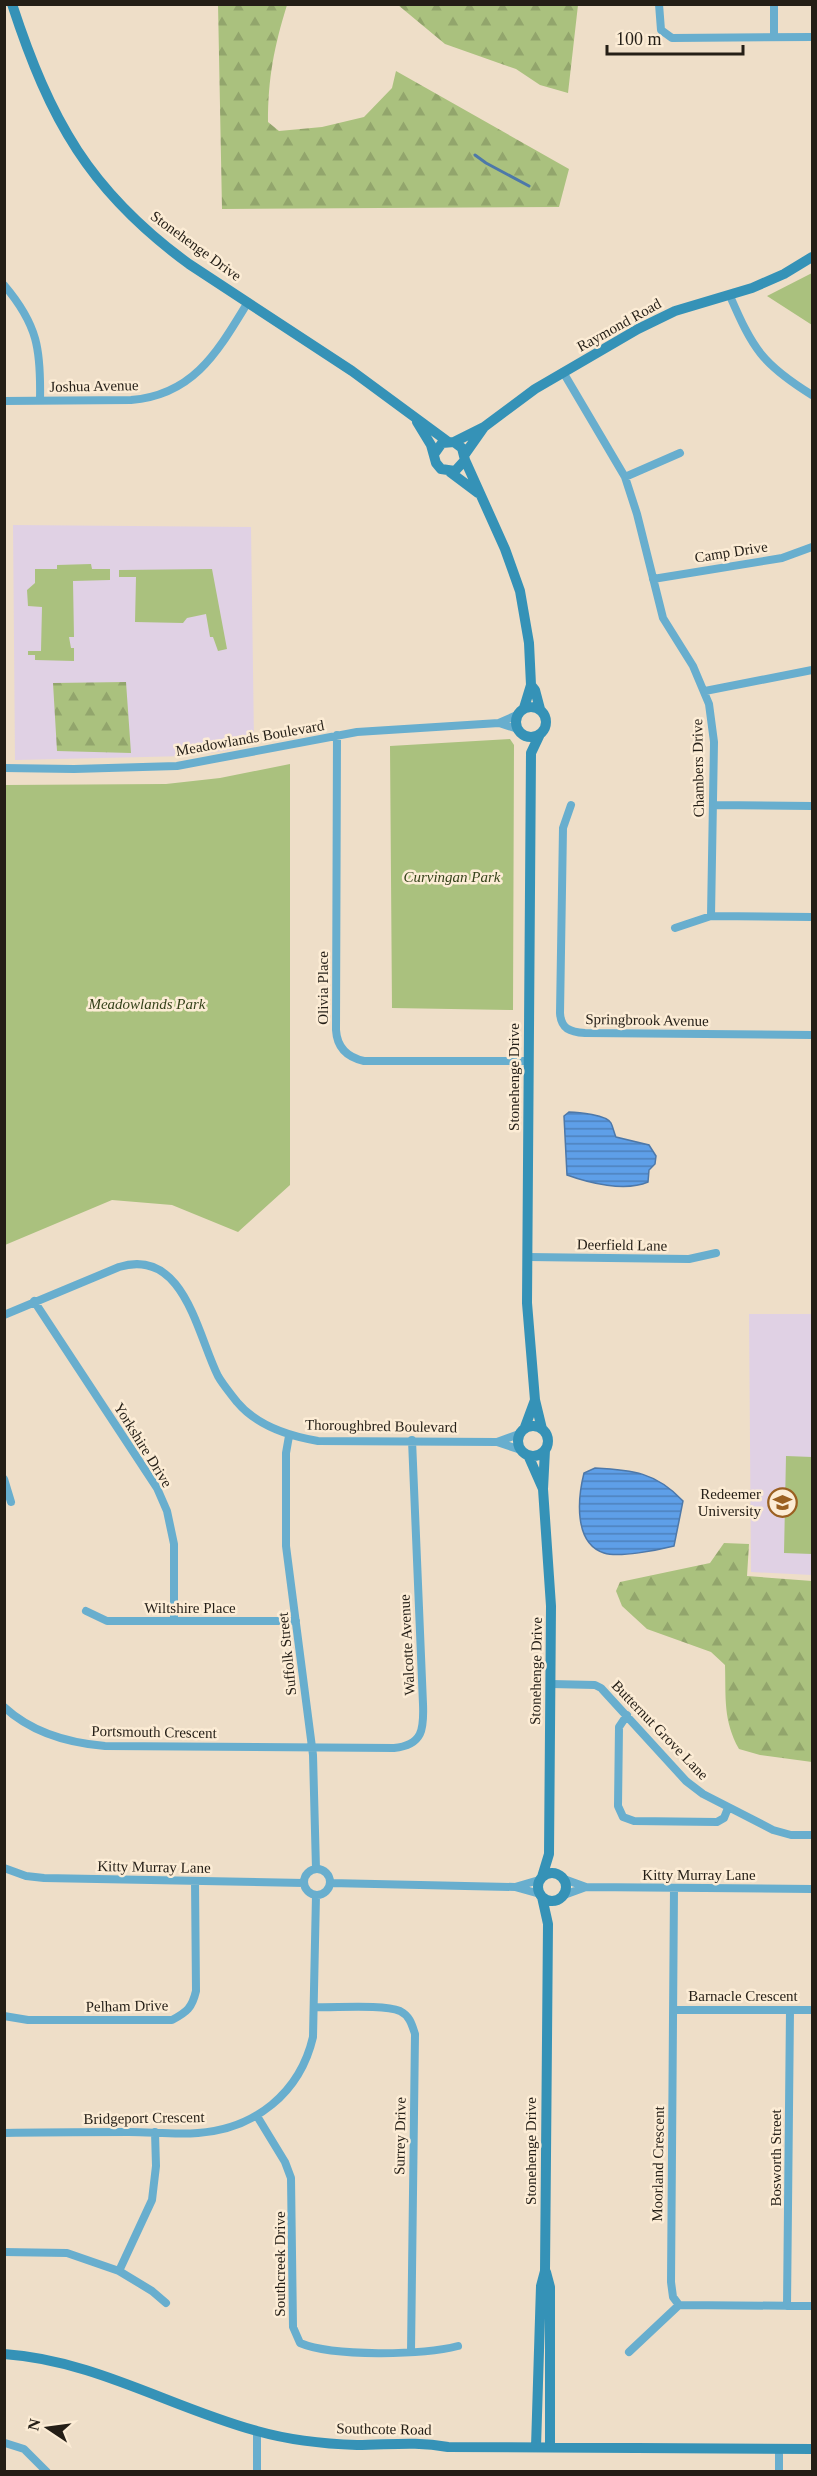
<svg xmlns="http://www.w3.org/2000/svg" width="817" height="2476" font-family="'Times New Roman',serif">
	<style>
		.education { fill: #e0d1e4 }
		.green { fill: #aac17e }
		.forest { fill: url(#forest-firs) }
		.water { fill: url(#water-rules); stroke: #4d78a9; stroke-width: 1.5 }
		.lines { fill: none; stroke-linecap: round; stroke-linejoin: round }
		.stream { stroke: #4d78a9; stroke-width: 3 }
		.street { stroke: #68aece; stroke-width: 8 }
		.secondary { stroke: #3592b7; stroke-width: 10 }
		.labels { text-anchor: middle; dominant-baseline: central; stroke-width: 5; stroke-linejoin: round; paint-order: stroke }
		.street-label { font-size: 15px; fill: #241e16; stroke: #fcecd5 }
		.park-label { font-size: 15px; font-style: italic; fill: #36431b; stroke: #fcecd5 }
		.poi-label { font-size: 15px; fill: #241e16; stroke: #fcecd5; text-anchor: end }
	</style>
	<defs>
		<pattern id="forest-firs" width="22" height="20" patternUnits="userSpaceOnUse" patternTransform="scale(1.5)"><rect width="22" height="20" fill="#aac17e"/><path d="M5 1l3.5 6h-7zM16 11l3.5 6h-7z" fill="#92a56c"/></pattern>
		<pattern id="water-rules" width="6" height="5" patternUnits="userSpaceOnUse" patternTransform="scale(1.5)"><rect width="6" height="5" fill="#5e9fe8"/><path d="M0 2.5h6" fill="none" stroke="#4d81bb"/></pattern>
	</defs>
	<rect width="100%" height="100%" fill="#eedec8"/>
	<path class="education" d="M 13,525 L 251,527 L 254,742 L 229,750 L 188,756 L 15,760 Z
		M 749,1314 L 812,1314 L 812,1575 L 751,1572 Z"/>
	<path class="green" d="M 812,273 L 812,325 L 767,296 Z
		M 91,564 L 92,569 L 110,569 L 110,580 L 73,581 L 74,637 L 69,637 L 71,648 L 74,648 L 74,661 L 35,660 L 35,655 L 28,655 L 28,651 L 41,651 L 42,607 L 28,606 L 27,590 L 35,583 L 35,569 L 57,569 L 57,565 Z
		M 212,569 L 227,649 L 218,651 L 213,637 L 210,637 L 206,614 L 187,618 L 183,623 L 135,622 L 136,577 L 119,577 L 119,570 Z
		M 510,739 L 514,745 L 513,1010 L 392,1008 L 390,746 Z
		M 290,764 L 290,1185 L 238,1232 L 172,1205 L 112,1200 L 5,1245 L 5,785 L 166,784 L 220,778 Z
		M 786,1456 L 812,1457 L 812,1554 L 784,1553 Z"/>
	<path class="forest" d="M 218,4 L 287,5 C 274,47 268,78 268,122 L 279,131 L 322,127 L 364,117 L 392,88 L 396,71 L 569,169 L 559,207 L 222,209 Z
		M 398,5 L 578,5 L 568,93 L 540,85 L 516,69 L 445,44 Z
		M 126,682 L 131,753 L 57,751 L 53,683 Z
		M 724,1543 L 749,1544 L 747,1576 L 812,1581 L 812,1762 L 760,1755 L 739,1749 C 723,1720 726,1698 725,1665 L 711,1652 L 647,1629 L 622,1606 L 616,1591 L 620,1582 L 710,1563 Z"/>
	<path class="water" d="M 569,1112 C 578,1112 607,1115 611,1123 C 613,1127 614,1133 616,1137 L 649,1145 L 656,1156 L 655,1164 L 649,1170 L 648,1182 C 625,1192 589,1183 567,1175 L 564,1116 Z
		M 595,1468 C 632,1470 656,1472 683,1501 L 674,1546 C 658,1550 619,1558 604,1553 C 573,1543 578,1497 584,1473 Z"/>
	<g class="lines">
		<path class="stream" d="M 475,155 L 486,163 L 529,186"/>
		<path class="street" d="M 659,4 L 661,30 L 672,38 L 812,37
			M 774,37 L 774,4
			M 4,285 C 38,325 41,350 40,400
			M 730,296 C 753,349 762,364 812,395
			M 563,372 L 625,477 L 637,514 L 663,618 L 693,666 L 709,704 L 714,742 L 711,916
			M 4,401 L 131,400 C 194,395 218,351 248,302
			M 625,477 L 680,453
			M 653,579 L 782,558 L 812,547
			M 705,691 L 812,670
			M 499,723 L 517,715
			M 337,735 L 336,1030 C 337,1047 346,1057 364,1061 L 529,1061
			M 4,768 L 74,769 L 177,766 L 357,732 L 499,723 L 518,729
			M 571,805 L 563,828 L 560,1013 C 561,1029 570,1032 585,1033 L 812,1035
			M 713,805 L 812,806
			M 675,928 L 711,916 L 812,917
			M 528,1257 L 689,1259 L 716,1253
			M 34,1301 L 157,1488 L 167,1511 L 174,1544 L 174,1621
			M 4,1315 L 119,1267 C 184,1247 197,1334 218,1376 C 223,1385 231,1394 237,1402 C 257,1426 288,1436 318,1441 L 497,1442 L 521,1450
			M 289,1436 L 286,1453 L 286,1546 L 313,1755 L 316,1869
			M 497,1442 L 519,1434
			M 4,1479 L 11,1502
			M 86,1611 L 107,1621 L 296,1621
			M 551,1684 L 595,1685 L 601,1688 L 686,1781 L 703,1794 L 773,1830 L 791,1835 L 812,1835
			M 4,1707 C 31,1732 69,1743 105,1746 L 394,1748 C 423,1745 424,1729 423,1704 L 412,1440
			M 627,1715 L 619,1727 L 618,1806 L 623,1817 L 634,1821 L 717,1822 L 724,1818 L 728,1808
			M 4,1868 L 26,1876 L 44,1878 L 304,1883
			M304 1882a13 13 0 1 1 26 0a13 13 0 1 1-26 0Z
			M 564,1879 L 586,1887 L 812,1889
			M 330,1883 L 515,1887 L 540,1894
			M 515,1887 L 539,1880
			M 674,1888 L 671,2282 L 673,2297 L 679,2305
			M 564,1895 L 586,1887
			M 314,2007 C 334,2008 383,2004 400,2011 C 410,2016 412,2025 415,2034 L 411,2352
			M 673,2010 L 812,2010
			M 4,2016 L 28,2020 L 172,2020 C 187,2012 192,2008 196,1991 L 195,1881
			M 257,2116 L 285,2162 L 291,2178 L 293,2327 L 300,2343 C 333,2357 423,2355 458,2346
			M 4,2133 C 46,2132 87,2132 129,2132 C 152,2132 175,2135 198,2133 C 255,2129 300,2093 313,2037 L 316,1895
			M 4,2252 L 67,2253 L 119,2271 L 152,2200 L 156,2166 L 155,2132
			M 119,2271 L 152,2291 L 166,2303
			M 679,2305 L 812,2306
			M 787,2306 L 790,2010
			M 629,2352 L 679,2305
			M 5,2443 L 24,2449 L 47,2472
			M 257,2472 L 257,2431
			M 779,2472 L 779,2449"/>
		<path class="secondary" d="M 12,4 C 50,120 89,191 189,264 L 352,371 L 447,441
			M 417,422 L 431,445 L 436,463 L 441,469 L 455,471 L 465,460 L 462,448 L 454,442 L 442,443 L 435,453
			M 454,442 L 484,427 L 535,389 L 638,329 L 675,311 L 752,288 L 784,274 L 812,257
			M 465,454 L 484,427
			M 465,460 L 505,549 L 520,591 L 529,643 L 531,685 L 535,690 L 540,709
			M 450,472 L 478,493
			M516 722a15 15 0 1 1 30 0a15 15 0 1 1-30 0Z
			M 524,708 L 531,685
			M 540,734 L 531,753 L 527,1303 L 535,1400 L 542,1429
			M518 1441a15 15 0 1 1 30 0a15 15 0 1 1-30 0Z
			M 525,1427 L 535,1400
			M 528,1455 L 543,1489
			M538 1887a14 14 0 1 1 28 0a14 14 0 1 1-28 0Z
			M 542,1877 L 549,1854 L 551,1606 L 543,1489 L 545,1450
			M 546,2272 L 550,2287 L 550,2447
			M 4,2354 C 94,2360 172,2408 257,2431 C 289,2440 324,2444 357,2445 C 389,2445 415,2441 448,2447 L 812,2449
			M 536,2447 L 541,2286 L 545,2271 L 548,1924 L 542,1897"/>
	</g>
	<defs>
		<symbol id="university-ring" viewBox="-11 -11 22 22"><circle r="9.5" fill="#fcecd5" stroke="#9b6021" stroke-width="1.5"/><path d="M0-5L7-2L0 1L-7-2ZM-4 1L0 2.5L4 1V4Q0 6-4 4Z" fill="#9b6021"/></symbol>
	</defs>
	<g fill-rule="evenodd">
		<use href="#university-ring" x="766" y="1486" width="33" height="33"/>
	</g>
	<g class="labels">
		<g class="street-label">
			<text transform="translate(196 246) rotate(36)">Stonehenge Drive</text>
			<text transform="translate(619 325) rotate(-29)">Raymond Road</text>
			<text transform="translate(94 386) rotate(-1)">Joshua Avenue</text>
			<text transform="translate(731 552) rotate(-9)">Camp Drive</text>
			<text transform="translate(250 738) rotate(-10)">Meadowlands Boulevard</text>
			<text transform="translate(698 768) rotate(-91)">Chambers Drive</text>
			<text transform="translate(323 988) rotate(-90)">Olivia Place</text>
			<text transform="translate(647 1020) rotate(1)">Springbrook Avenue</text>
			<text transform="translate(514 1077) rotate(-90)">Stonehenge Drive</text>
			<text transform="translate(622 1245) rotate(1)">Deerfield Lane</text>
			<text transform="translate(381 1426) rotate(1)">Thoroughbred Boulevard</text>
			<text transform="translate(143 1445) rotate(58)">Yorkshire Drive</text>
			<text x="190" y="1608">Wiltshire Place</text>
			<text transform="translate(407 1645) rotate(-93)">Walcotte Avenue</text>
			<text transform="translate(287 1654) rotate(-96)">Suffolk Street</text>
			<text transform="translate(536 1671) rotate(-89)">Stonehenge Drive</text>
			<text transform="translate(660 1730) rotate(46)">Butternut Grove Lane</text>
			<text transform="translate(154 1732) rotate(1)">Portsmouth Crescent</text>
			<text transform="translate(154 1867) rotate(1)">Kitty Murray Lane</text>
			<text x="699" y="1875">Kitty Murray Lane</text>
			<text x="743" y="1996">Barnacle Crescent</text>
			<text transform="translate(127 2006) rotate(-1)">Pelham Drive</text>
			<text transform="translate(144 2118) rotate(-1)">Bridgeport Crescent</text>
			<text transform="translate(400 2136) rotate(-89)">Surrey Drive</text>
			<text transform="translate(531 2151) rotate(-90)">Stonehenge Drive</text>
			<text transform="translate(776 2158) rotate(-90)">Bosworth Street</text>
			<text transform="translate(658 2164) rotate(-89)">Moorland Crescent</text>
			<text transform="translate(280 2264) rotate(-90)">Southcreek Drive</text>
			<text transform="translate(384 2429) rotate(1)">Southcote Road</text>
		</g>
		<g class="park-label">
			<text x="452" y="877">Curvingan Park</text>
			<text x="147" y="1004">Meadowlands Park</text>
		</g>
		<g class="poi-label">
			<text x="761" y="1494">Redeemer<tspan x="761" dy="17">University</tspan></text>
		</g>
	</g>
	<rect width="817" height="2476" fill="none" stroke="#241e16" stroke-width="12"/>
	<g transform="translate(48 2428) rotate(283)" stroke="#fcecd5" stroke-width="4.5" paint-order="stroke">
	<path d="M0-4.5L10 22L0 15L-10 22Z" fill="#241e16"/>
	<text y="-9" font-size="16" font-weight="bold" text-anchor="middle" fill="#241e16">N</text>
	</g>
	<path d="M607 45v9h136v-9" fill="none" stroke="#241e16" stroke-width="3"/>
	<text x="616" y="45" font-size="18" fill="#241e16" stroke="#fcecd5" stroke-width="4.5" paint-order="stroke">100 m</text>
</svg>
